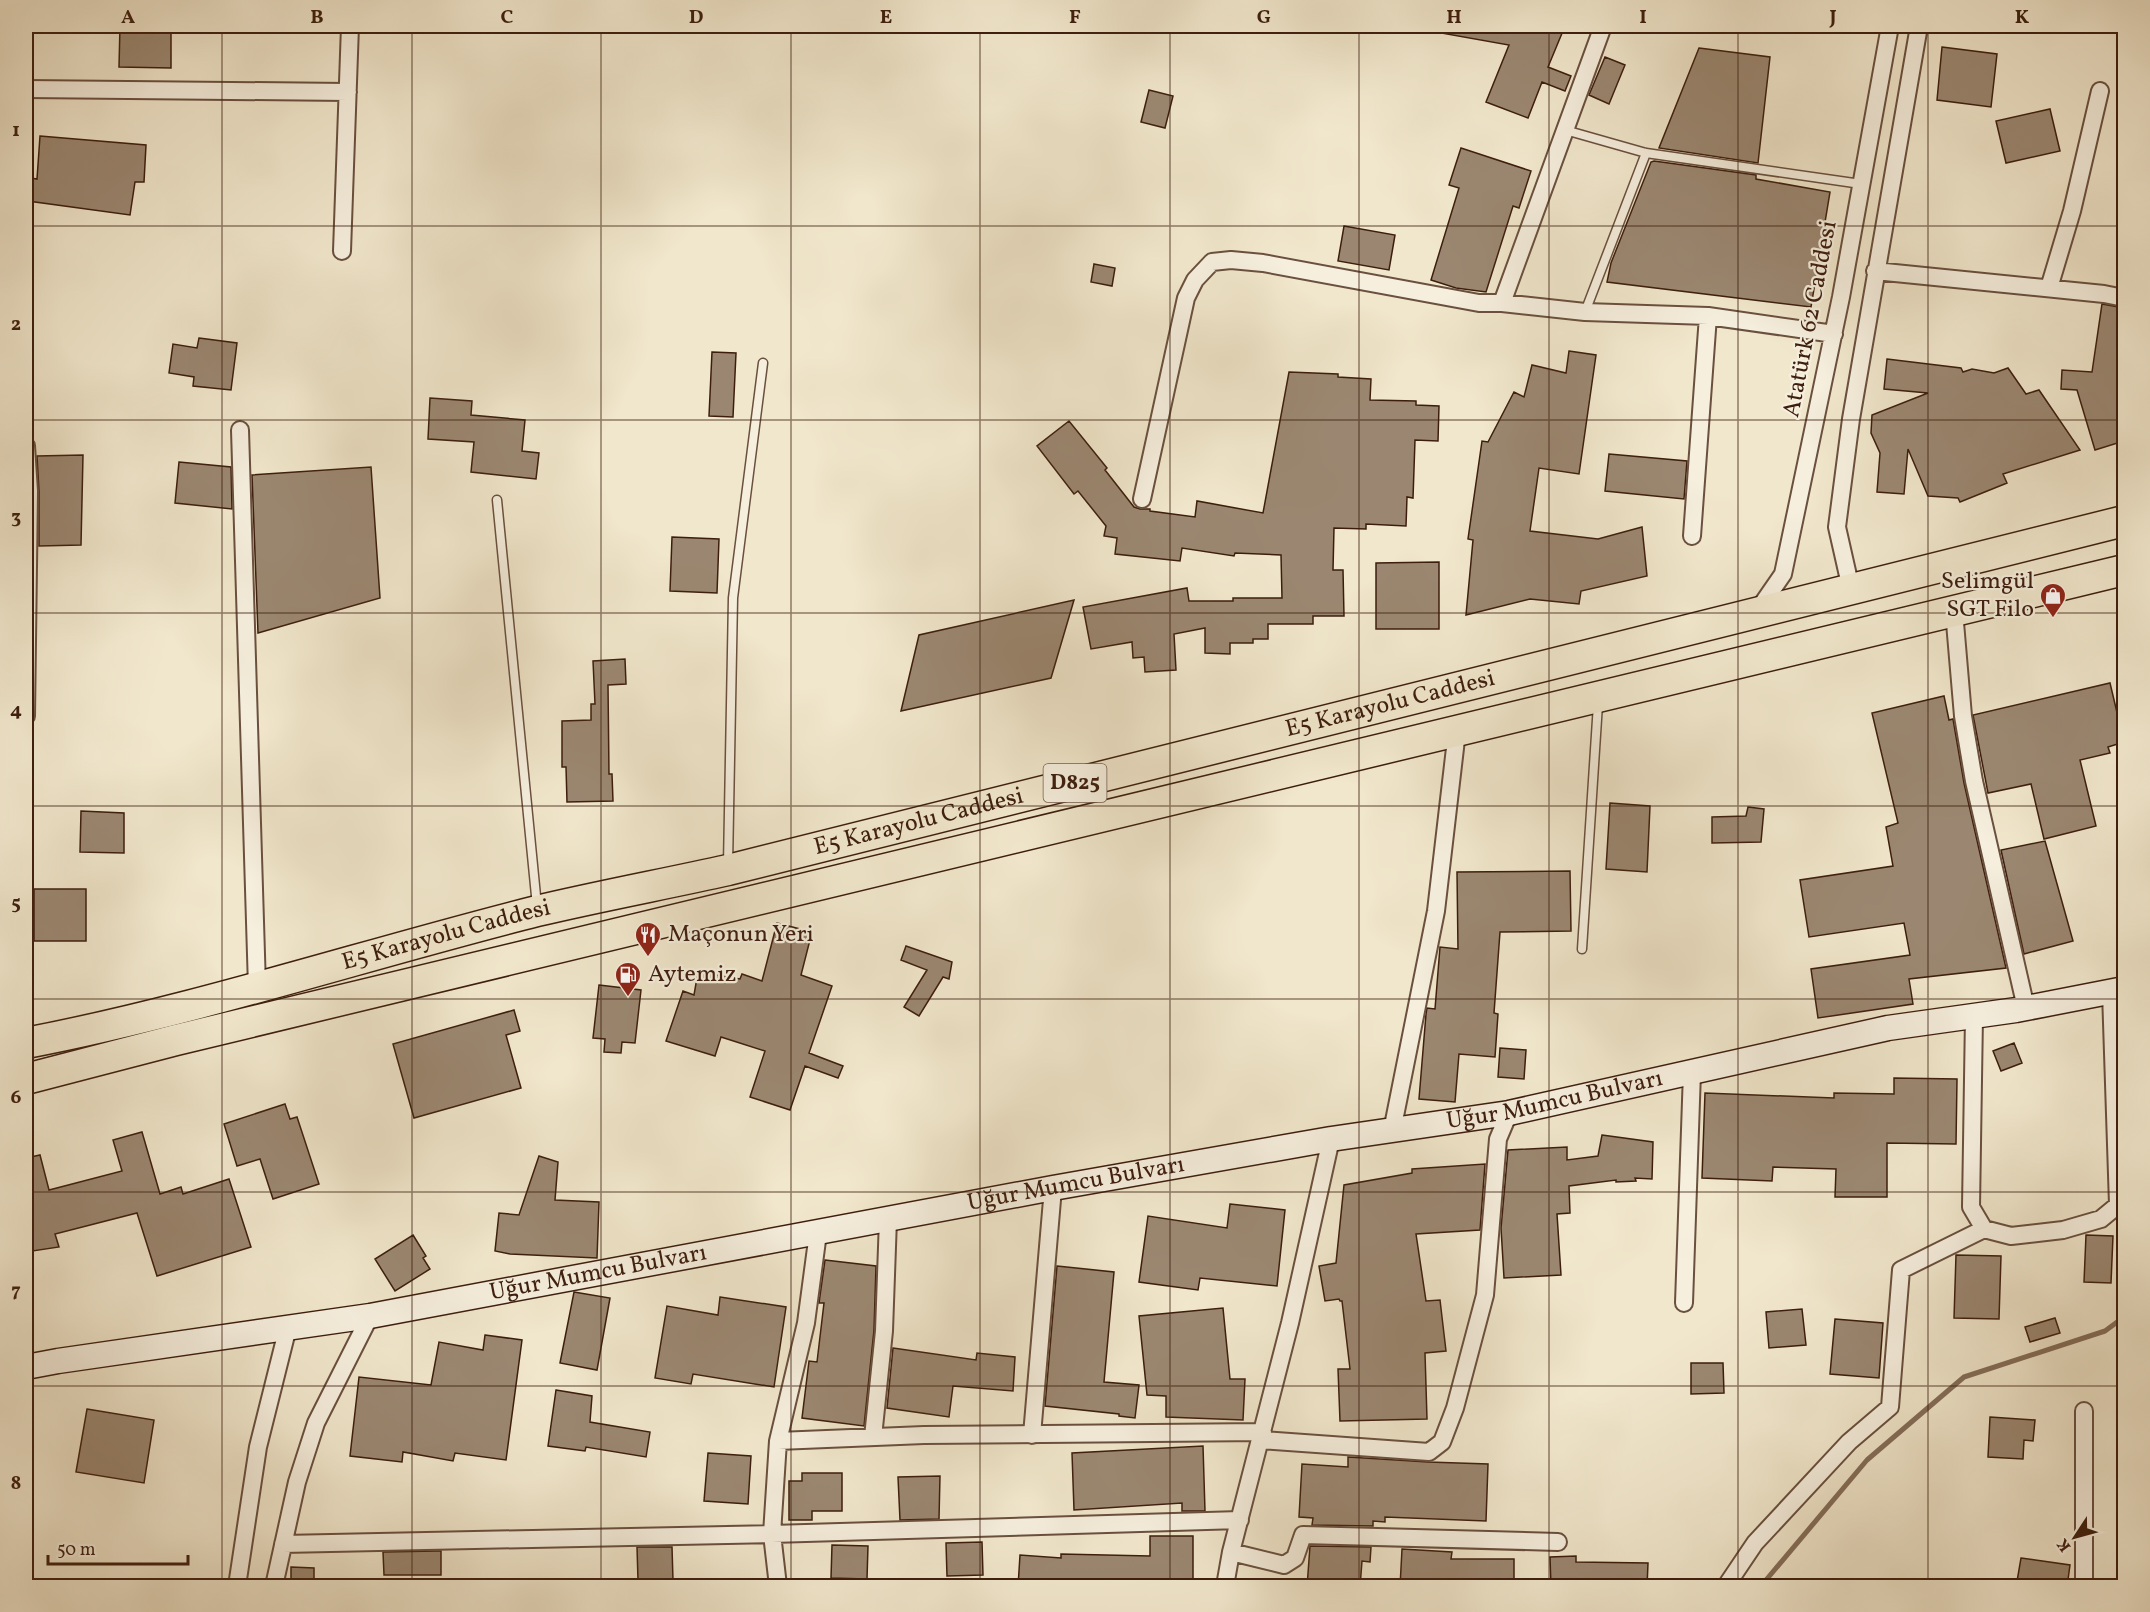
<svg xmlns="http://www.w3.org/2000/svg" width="2150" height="1612" font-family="Vollkorn,serif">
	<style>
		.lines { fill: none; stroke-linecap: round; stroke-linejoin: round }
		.stream { stroke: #846e59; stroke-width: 5 }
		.building { fill: #9b8771; stroke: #3d1e0e; stroke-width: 1.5 }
		.lane-casing { stroke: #6a503e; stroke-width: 11 }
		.street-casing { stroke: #6a503e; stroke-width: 20 }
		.secondary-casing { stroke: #3d1e0e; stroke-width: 27 }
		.highway-casing { stroke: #3d1e0e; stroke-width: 33 }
		.lane { stroke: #f6efde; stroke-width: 8 }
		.street { stroke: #f6efde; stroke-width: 16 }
		.secondary { stroke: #f6efde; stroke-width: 24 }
		.highway { stroke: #f1e7cc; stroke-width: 30 }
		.grid { fill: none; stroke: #3d1e0e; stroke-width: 1.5; stroke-opacity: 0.55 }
		.labels { text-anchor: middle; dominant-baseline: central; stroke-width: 4.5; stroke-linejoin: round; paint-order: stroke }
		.shield { fill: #f6efde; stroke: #745d4c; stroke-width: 1.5 }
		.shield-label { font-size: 22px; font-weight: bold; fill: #3d1e0e }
		.street-label { font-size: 24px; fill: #3d1e0e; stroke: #f6efde }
		.poi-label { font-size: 24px; fill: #3d1e0e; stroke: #f6efde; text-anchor: start }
		.neatline { fill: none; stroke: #3d1e0e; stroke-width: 2 }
		.grid-label { font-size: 20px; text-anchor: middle; font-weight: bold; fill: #3d1e0e }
	</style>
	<rect width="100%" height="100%" fill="#f1e7cc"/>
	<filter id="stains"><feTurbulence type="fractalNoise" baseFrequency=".00333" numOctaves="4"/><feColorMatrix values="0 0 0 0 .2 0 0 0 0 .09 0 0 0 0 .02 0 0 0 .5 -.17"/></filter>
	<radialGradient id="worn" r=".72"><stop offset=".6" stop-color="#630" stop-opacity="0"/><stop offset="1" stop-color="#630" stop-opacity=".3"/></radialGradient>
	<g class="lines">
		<path class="stream" d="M 1761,1586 L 1867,1460 L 1964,1377 L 2105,1331 L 2124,1317"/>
	</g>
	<path class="building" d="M 120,26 L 171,26 L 171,68 L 119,67 Z
		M 1442,26 L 1565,26 L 1548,67 L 1571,76 L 1565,91 L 1542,82 L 1528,118 L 1486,102 L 1509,45 L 1441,33 Z
		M 1942,47 L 1997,54 L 1991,107 L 1937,100 Z
		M 1699,48 L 1770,57 L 1758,163 L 1659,148 Z
		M 1605,57 L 1625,65 L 1609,104 L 1589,95 Z
		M 1149,90 L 1173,96 L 1165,128 L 1141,122 Z
		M 2050,109 L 2060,151 L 2006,163 L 1996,121 Z
		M 40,136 L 146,145 L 144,182 L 135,182 L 130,215 L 28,201 L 31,178 L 37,179 Z
		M 1461,148 L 1531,171 L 1519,208 L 1513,206 L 1486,292 L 1456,288 L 1431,280 L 1459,188 L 1449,185 Z
		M 1654,161 L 1756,175 L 1756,179 L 1830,192 L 1811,307 L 1607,282 L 1611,263 L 1651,162 Z
		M 1344,226 L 1395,235 L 1389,270 L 1338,261 Z
		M 1094,264 L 1115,268 L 1112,286 L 1091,282 Z
		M 2102,304 L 2124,308 L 2124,441 L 2095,450 L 2077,390 L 2061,389 L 2062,370 L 2092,372 Z
		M 199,338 L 237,343 L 231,390 L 193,386 L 194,377 L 169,373 L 173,344 L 197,348 Z
		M 1569,351 L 1596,355 L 1579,474 L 1539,468 L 1530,531 L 1598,539 L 1642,527 L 1647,576 L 1581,591 L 1579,604 L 1530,599 L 1466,615 L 1473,540 L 1468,539 L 1482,441 L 1488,442 L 1514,392 L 1524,397 L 1532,365 L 1566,373 Z
		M 712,352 L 736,353 L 733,417 L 709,416 Z
		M 1887,359 L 1961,368 L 1963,372 L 1972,369 L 1994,373 L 2008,368 L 2026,394 L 2039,390 L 2080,450 L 2003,474 L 2007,483 L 1960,502 L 1958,498 L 1928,496 L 1908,449 L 1904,494 L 1877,492 L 1880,453 L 1871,433 L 1872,415 L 1928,393 L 1884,389 Z
		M 1289,372 L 1338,374 L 1338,377 L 1371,379 L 1370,400 L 1416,401 L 1416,405 L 1439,406 L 1438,441 L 1415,440 L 1413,498 L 1407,497 L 1406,526 L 1366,524 L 1366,529 L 1334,528 L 1333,570 L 1343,570 L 1344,616 L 1313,616 L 1313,624 L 1268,624 L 1268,639 L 1253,639 L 1253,643 L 1230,643 L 1230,654 L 1205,653 L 1205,628 L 1174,634 L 1176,670 L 1145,672 L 1144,657 L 1133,658 L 1132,642 L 1091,649 L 1083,607 L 1187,588 L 1189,601 L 1233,601 L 1233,598 L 1282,598 L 1281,555 L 1235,553 L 1234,556 L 1182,548 L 1180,561 L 1115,554 L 1117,538 L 1104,536 L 1106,526 L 1078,491 L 1074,494 L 1037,446 L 1069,421 L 1107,468 L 1105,470 L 1134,507 L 1140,509 L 1150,509 L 1150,511 L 1195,517 L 1197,501 L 1263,513 Z
		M 430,398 L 472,401 L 471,415 L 525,420 L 522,451 L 539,453 L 536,479 L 471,472 L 474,442 L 428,439 Z
		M 1609,454 L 1687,461 L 1684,499 L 1605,491 Z
		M 83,455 L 81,545 L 39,546 L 39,491 L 37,456 Z
		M 179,462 L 231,467 L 232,509 L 175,503 Z
		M 371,467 L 380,598 L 258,633 L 252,475 Z
		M 672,537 L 719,539 L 717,593 L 670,591 Z
		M 1439,562 L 1439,629 L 1376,629 L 1376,563 Z
		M 1074,600 L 1051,678 L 901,711 L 919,635 Z
		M 625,659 L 626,684 L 608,685 L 609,774 L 612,774 L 613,801 L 567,802 L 566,767 L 562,767 L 562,721 L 591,720 L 591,704 L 595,704 L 593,661 Z
		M 2110,683 L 2124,742 L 2108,747 L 2110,753 L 2080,760 L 2096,826 L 2044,839 L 2031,784 L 1988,793 L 1973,715 Z
		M 1944,696 L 1949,720 L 1953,719 L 1964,783 L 2006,968 L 1909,979 L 1913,1004 L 1818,1018 L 1811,969 L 1910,955 L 1904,923 L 1809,937 L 1800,880 L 1893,866 L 1886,827 L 1898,823 L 1872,713 Z
		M 1610,803 L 1650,806 L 1647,872 L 1606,869 Z
		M 1748,807 L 1764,809 L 1761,842 L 1712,843 L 1712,817 L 1746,816 Z
		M 81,811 L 124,813 L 124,853 L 80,852 Z
		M 2045,841 L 2073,941 L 2024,954 L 2001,850 Z
		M 1570,871 L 1571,931 L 1500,932 L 1494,1013 L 1498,1014 L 1495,1057 L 1459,1054 L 1455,1102 L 1419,1099 L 1426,1014 L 1427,1008 L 1435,1009 L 1440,947 L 1458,949 L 1457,872 Z
		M 34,889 L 86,889 L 86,941 L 34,941 Z
		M 777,923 L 812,932 L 801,975 L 832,986 L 809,1053 L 843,1066 L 838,1078 L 805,1066 L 790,1110 L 750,1097 L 765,1051 L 721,1037 L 715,1056 L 666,1041 L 683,991 L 694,995 L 698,972 L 740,979 L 742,974 L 762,981 Z
		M 906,946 L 952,962 L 949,979 L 943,977 L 919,1016 L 904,1007 L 927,970 L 901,960 Z
		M 599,985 L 641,990 L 635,1043 L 622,1042 L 621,1053 L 604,1052 L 605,1039 L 593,1038 Z
		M 514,1010 L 520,1031 L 506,1035 L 521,1088 L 414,1118 L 393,1044 Z
		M 2014,1043 L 2022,1063 L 2001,1071 L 1993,1051 Z
		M 1500,1048 L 1526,1050 L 1524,1079 L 1498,1077 Z
		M 1894,1078 L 1957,1079 L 1956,1144 L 1887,1143 L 1887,1197 L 1835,1197 L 1836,1169 L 1773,1167 L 1772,1181 L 1702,1178 L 1705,1093 L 1834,1098 L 1834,1093 L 1894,1094 Z
		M 285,1104 L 290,1119 L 297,1117 L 319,1184 L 273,1199 L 260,1159 L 237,1166 L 224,1124 Z
		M 142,1132 L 160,1194 L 181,1187 L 183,1194 L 229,1179 L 251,1247 L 157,1276 L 137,1213 L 55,1234 L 59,1247 L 26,1252 L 26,1158 L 40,1155 L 49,1190 L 122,1171 L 113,1140 Z
		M 1602,1135 L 1653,1142 L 1652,1179 L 1635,1178 L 1636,1181 L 1616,1182 L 1616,1180 L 1569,1186 L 1570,1213 L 1557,1214 L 1561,1275 L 1504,1278 L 1501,1228 L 1508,1150 L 1567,1147 L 1567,1160 L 1598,1156 Z
		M 539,1156 L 558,1162 L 555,1200 L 599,1202 L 597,1258 L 510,1254 L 495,1251 L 499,1213 L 519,1215 Z
		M 1485,1164 L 1480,1230 L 1416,1234 L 1426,1301 L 1440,1300 L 1446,1351 L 1425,1353 L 1427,1419 L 1340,1421 L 1338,1369 L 1350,1369 L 1342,1301 L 1340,1301 L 1339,1299 L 1325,1301 L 1319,1266 L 1336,1263 L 1344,1185 L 1412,1173 L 1412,1169 Z
		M 1230,1204 L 1285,1210 L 1277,1286 L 1200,1278 L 1198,1290 L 1139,1282 L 1148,1216 L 1227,1228 Z
		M 413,1235 L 426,1256 L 423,1258 L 430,1269 L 395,1291 L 375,1259 Z
		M 2086,1235 L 2113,1236 L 2111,1283 L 2084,1282 Z
		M 1956,1255 L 2001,1256 L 1999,1319 L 1954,1318 Z
		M 825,1260 L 876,1266 L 874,1330 L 864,1426 L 802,1418 L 809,1361 L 817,1362 L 824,1303 L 819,1303 Z
		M 1057,1266 L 1114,1272 L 1104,1382 L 1139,1385 L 1135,1418 L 1119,1416 L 1119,1414 L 1045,1406 Z
		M 574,1292 L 610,1298 L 597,1370 L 560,1363 Z
		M 720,1297 L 786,1307 L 774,1387 L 693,1374 L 691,1384 L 655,1378 L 667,1306 L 718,1315 Z
		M 1223,1308 L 1230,1379 L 1245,1379 L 1243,1420 L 1166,1417 L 1166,1396 L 1147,1395 L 1139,1316 Z
		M 1802,1309 L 1806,1345 L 1769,1348 L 1766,1312 Z
		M 2055,1318 L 2060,1333 L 2030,1342 L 2025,1327 Z
		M 1835,1319 L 1883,1323 L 1879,1378 L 1830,1374 Z
		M 485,1335 L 522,1340 L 506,1460 L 455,1453 L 453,1461 L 403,1452 L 402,1462 L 350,1456 L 359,1377 L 431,1385 L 439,1342 L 483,1350 Z
		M 893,1348 L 976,1360 L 977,1353 L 1015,1357 L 1013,1391 L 953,1386 L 949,1417 L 887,1408 Z
		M 1691,1363 L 1723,1363 L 1724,1393 L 1691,1394 Z
		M 556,1390 L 592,1396 L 590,1422 L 650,1432 L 646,1457 L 586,1447 L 585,1451 L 548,1446 Z
		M 87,1409 L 154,1420 L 144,1483 L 76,1472 Z
		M 1990,1417 L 2035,1420 L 2033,1441 L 2024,1440 L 2023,1459 L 1988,1457 Z
		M 1203,1446 L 1205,1511 L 1182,1511 L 1182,1503 L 1074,1510 L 1072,1453 Z
		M 708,1453 L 751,1456 L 748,1504 L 704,1501 Z
		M 1348,1457 L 1428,1462 L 1488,1464 L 1486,1521 L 1385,1517 L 1385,1522 L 1373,1521 L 1373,1526 L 1312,1525 L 1313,1518 L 1299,1517 L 1302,1464 L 1348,1467 Z
		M 802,1473 L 842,1473 L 842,1511 L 812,1511 L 812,1520 L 789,1520 L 789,1481 L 802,1481 Z
		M 940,1476 L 939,1519 L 900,1520 L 898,1477 Z
		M 1150,1536 L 1193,1536 L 1193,1587 L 1018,1587 L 1020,1555 L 1061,1558 L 1061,1554 L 1150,1556 Z
		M 982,1542 L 983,1575 L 947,1576 L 946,1543 Z
		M 832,1545 L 868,1546 L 867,1579 L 831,1578 Z
		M 1310,1546 L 1371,1547 L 1370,1562 L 1362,1561 L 1360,1587 L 1307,1587 Z
		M 637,1547 L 672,1547 L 673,1580 L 638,1580 Z
		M 1402,1549 L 1452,1552 L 1451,1559 L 1514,1559 L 1514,1587 L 1400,1587 Z
		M 437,1551 L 441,1551 L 441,1575 L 384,1575 L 383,1552 Z
		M 1576,1556 L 1576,1562 L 1648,1563 L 1647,1587 L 1551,1587 L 1550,1557 Z
		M 2021,1558 L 2070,1565 L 2067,1587 L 2016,1587 Z
		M 291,1567 L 314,1568 L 314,1587 L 291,1587 Z"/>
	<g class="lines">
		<defs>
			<path id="lane" d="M 1565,130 L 1646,153 L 1861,184
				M 1585,312 L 1646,153
				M 497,500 L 537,906
				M 728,865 L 733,598 L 763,363
				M 1582,949 L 1598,704"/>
			<path id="street" d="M 26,89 L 348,92
				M 342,251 L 350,26
				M 1875,271 L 2104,294 L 2124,298
				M 2049,288 L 2072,211 L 2100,91
				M 1502,303 L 1603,26
				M 240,430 L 257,987
				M 26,446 L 29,491 L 26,716
				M 1142,499 L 1186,298 L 1195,280 L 1212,262 L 1231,260 L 1263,263 L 1479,303 L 1502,303 L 1585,312 L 1708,316 L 1834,334
				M 1692,536 L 1708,316
				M 1851,589 L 1837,527 L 1851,419 L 1919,26
				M 1954,611 L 1963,716 L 1974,781 L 2026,1008
				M 1756,613 L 1783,574 L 1841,297 L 1890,26
				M 1974,1016 L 1971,1207 L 1984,1229 L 2011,1236 L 2063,1230 L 2101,1219 L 2118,1205 L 2111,992
				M 1392,1131 L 1436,911 L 1457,731
				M 1684,1303 L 1692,1072
				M 1032,1435 L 1053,1188
				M 873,1437 L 884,1331 L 888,1219
				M 1261,1440 L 1429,1452 L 1442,1442 L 1455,1408 L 1485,1295 L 1498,1139 L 1509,1113
				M 778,1441 L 924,1435 L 1263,1432
				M 283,1544 L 772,1534 L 1240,1520
				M 1231,1552 L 1284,1565 L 1295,1558 L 1303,1535 L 1558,1542
				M 237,1586 L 258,1447 L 288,1327
				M 274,1586 L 297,1482 L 316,1423 L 370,1316
				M 778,1586 L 772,1534 L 778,1441 L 806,1323 L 818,1233
				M 1225,1586 L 1231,1552 L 1290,1323 L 1331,1139
				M 1726,1586 L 1755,1543 L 1849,1442 L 1890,1407 L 1901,1270 L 1984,1229
				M 2084,1586 L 2084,1411"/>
			<g id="secondary">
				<path id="s1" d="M 26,1367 L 58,1361 L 370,1316 L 1053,1188 L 1331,1139 L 1509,1113 L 1888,1028 L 2016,1010 L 2124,989"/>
			</g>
			<g id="highway">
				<path id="s2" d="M 26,1043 C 198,1010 366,954 537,911 C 600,896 665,884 728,870 L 2124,521"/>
				<path d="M 26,1079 L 176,1040 L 2124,570"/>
			</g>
		</defs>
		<use href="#lane" class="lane-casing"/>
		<use href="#street" class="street-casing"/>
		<use href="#secondary" class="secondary-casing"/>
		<use href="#highway" class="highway-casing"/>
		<use href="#lane" class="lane"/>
		<use href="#street" class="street"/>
		<use href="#secondary" class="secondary"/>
		<use href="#highway" class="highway"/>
	</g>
	<path class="grid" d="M 222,26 L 222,1586M 412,26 L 412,1586M 601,26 L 601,1586M 791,26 L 791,1586M 980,26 L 980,1586M 1170,26 L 1170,1586M 1359,26 L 1359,1586M 1549,26 L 1549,1586M 1738,26 L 1738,1586M 1928,26 L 1928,1586M 26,226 L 2124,226M 26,420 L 2124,420M 26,613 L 2124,613M 26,806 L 2124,806M 26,999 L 2124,999M 26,1192 L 2124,1192M 26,1386 L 2124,1386"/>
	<defs>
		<symbol id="shop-pin" viewBox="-11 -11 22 30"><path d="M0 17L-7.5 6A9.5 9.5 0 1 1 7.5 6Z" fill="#8f2418" stroke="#f6efde"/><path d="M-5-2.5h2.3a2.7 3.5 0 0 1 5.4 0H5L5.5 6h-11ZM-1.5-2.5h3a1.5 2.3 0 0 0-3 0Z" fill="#fff"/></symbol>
		<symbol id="restaurant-pin" viewBox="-11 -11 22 30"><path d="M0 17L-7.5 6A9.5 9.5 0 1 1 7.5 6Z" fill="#8f2418" stroke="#f6efde"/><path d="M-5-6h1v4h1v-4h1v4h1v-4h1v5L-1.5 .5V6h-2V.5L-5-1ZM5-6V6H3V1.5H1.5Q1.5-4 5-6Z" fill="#fff"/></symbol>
		<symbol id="fuel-pin" viewBox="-11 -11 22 30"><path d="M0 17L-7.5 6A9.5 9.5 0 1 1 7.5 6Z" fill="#8f2418" stroke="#f6efde"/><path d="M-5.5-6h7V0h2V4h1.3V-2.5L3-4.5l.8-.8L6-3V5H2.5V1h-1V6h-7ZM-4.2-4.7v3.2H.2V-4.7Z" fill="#fff"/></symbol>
	</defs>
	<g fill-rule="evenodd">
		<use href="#shop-pin" x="2038" y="581" width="30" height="40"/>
		<use href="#restaurant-pin" x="633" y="920" width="30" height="40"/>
		<use href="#fuel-pin" x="613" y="960" width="30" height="40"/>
	</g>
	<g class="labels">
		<rect class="shield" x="1043.5" y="764" width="63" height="38" rx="4.5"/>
		<g class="shield-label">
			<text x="1075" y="783">D825</text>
		</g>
		<g class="street-label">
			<text transform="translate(1811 319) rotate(-79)">Atatürk 62 Caddesi</text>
			<text stroke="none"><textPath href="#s2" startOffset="1406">E5 Karayolu Caddesi</textPath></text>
			<text stroke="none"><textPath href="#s2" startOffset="920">E5 Karayolu Caddesi</textPath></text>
			<text stroke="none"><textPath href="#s2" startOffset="434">E5 Karayolu Caddesi</textPath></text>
			<text stroke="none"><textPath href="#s1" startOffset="1552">Uğur Mumcu Bulvarı</textPath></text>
			<text stroke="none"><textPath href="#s1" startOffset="1066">Uğur Mumcu Bulvarı</textPath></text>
			<text stroke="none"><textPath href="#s1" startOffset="580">Uğur Mumcu Bulvarı</textPath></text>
		</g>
		<g class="poi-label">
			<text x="2034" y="582" text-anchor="end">Selimgül<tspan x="2034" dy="28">SGT Filo</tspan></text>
			<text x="668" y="935">Maçonun Yeri</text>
			<text x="648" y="975">Aytemiz</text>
		</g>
	</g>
	<rect width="2150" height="1612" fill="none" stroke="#f1e7cc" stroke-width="66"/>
	<g transform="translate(2075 1537) rotate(234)" stroke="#f6efde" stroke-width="4.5" paint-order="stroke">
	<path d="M0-4.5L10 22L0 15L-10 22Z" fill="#3d1e0e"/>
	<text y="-9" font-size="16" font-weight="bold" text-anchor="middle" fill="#3d1e0e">K</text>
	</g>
	<path d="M48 1555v9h140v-9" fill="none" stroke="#3d1e0e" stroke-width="3"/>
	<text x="57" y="1555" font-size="18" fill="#3d1e0e" stroke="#f6efde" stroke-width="4.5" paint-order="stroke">50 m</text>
	<rect x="33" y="33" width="2084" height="1546" class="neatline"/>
	<g class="grid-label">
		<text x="128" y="23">A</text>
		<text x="317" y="23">B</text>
		<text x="507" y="23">C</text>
		<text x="696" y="23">D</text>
		<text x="886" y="23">E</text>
		<text x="1075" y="23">F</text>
		<text x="1264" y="23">G</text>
		<text x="1454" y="23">H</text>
		<text x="1643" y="23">I</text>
		<text x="1833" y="23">J</text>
		<text x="2022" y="23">K</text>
		<text x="16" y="136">1</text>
		<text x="16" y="330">2</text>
		<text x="16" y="523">3</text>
		<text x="16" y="716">4</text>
		<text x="16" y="909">5</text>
		<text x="16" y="1103">6</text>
		<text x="16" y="1296">7</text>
		<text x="16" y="1489">8</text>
	</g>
	<rect width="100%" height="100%" filter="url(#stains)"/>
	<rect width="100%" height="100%" fill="url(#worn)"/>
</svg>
